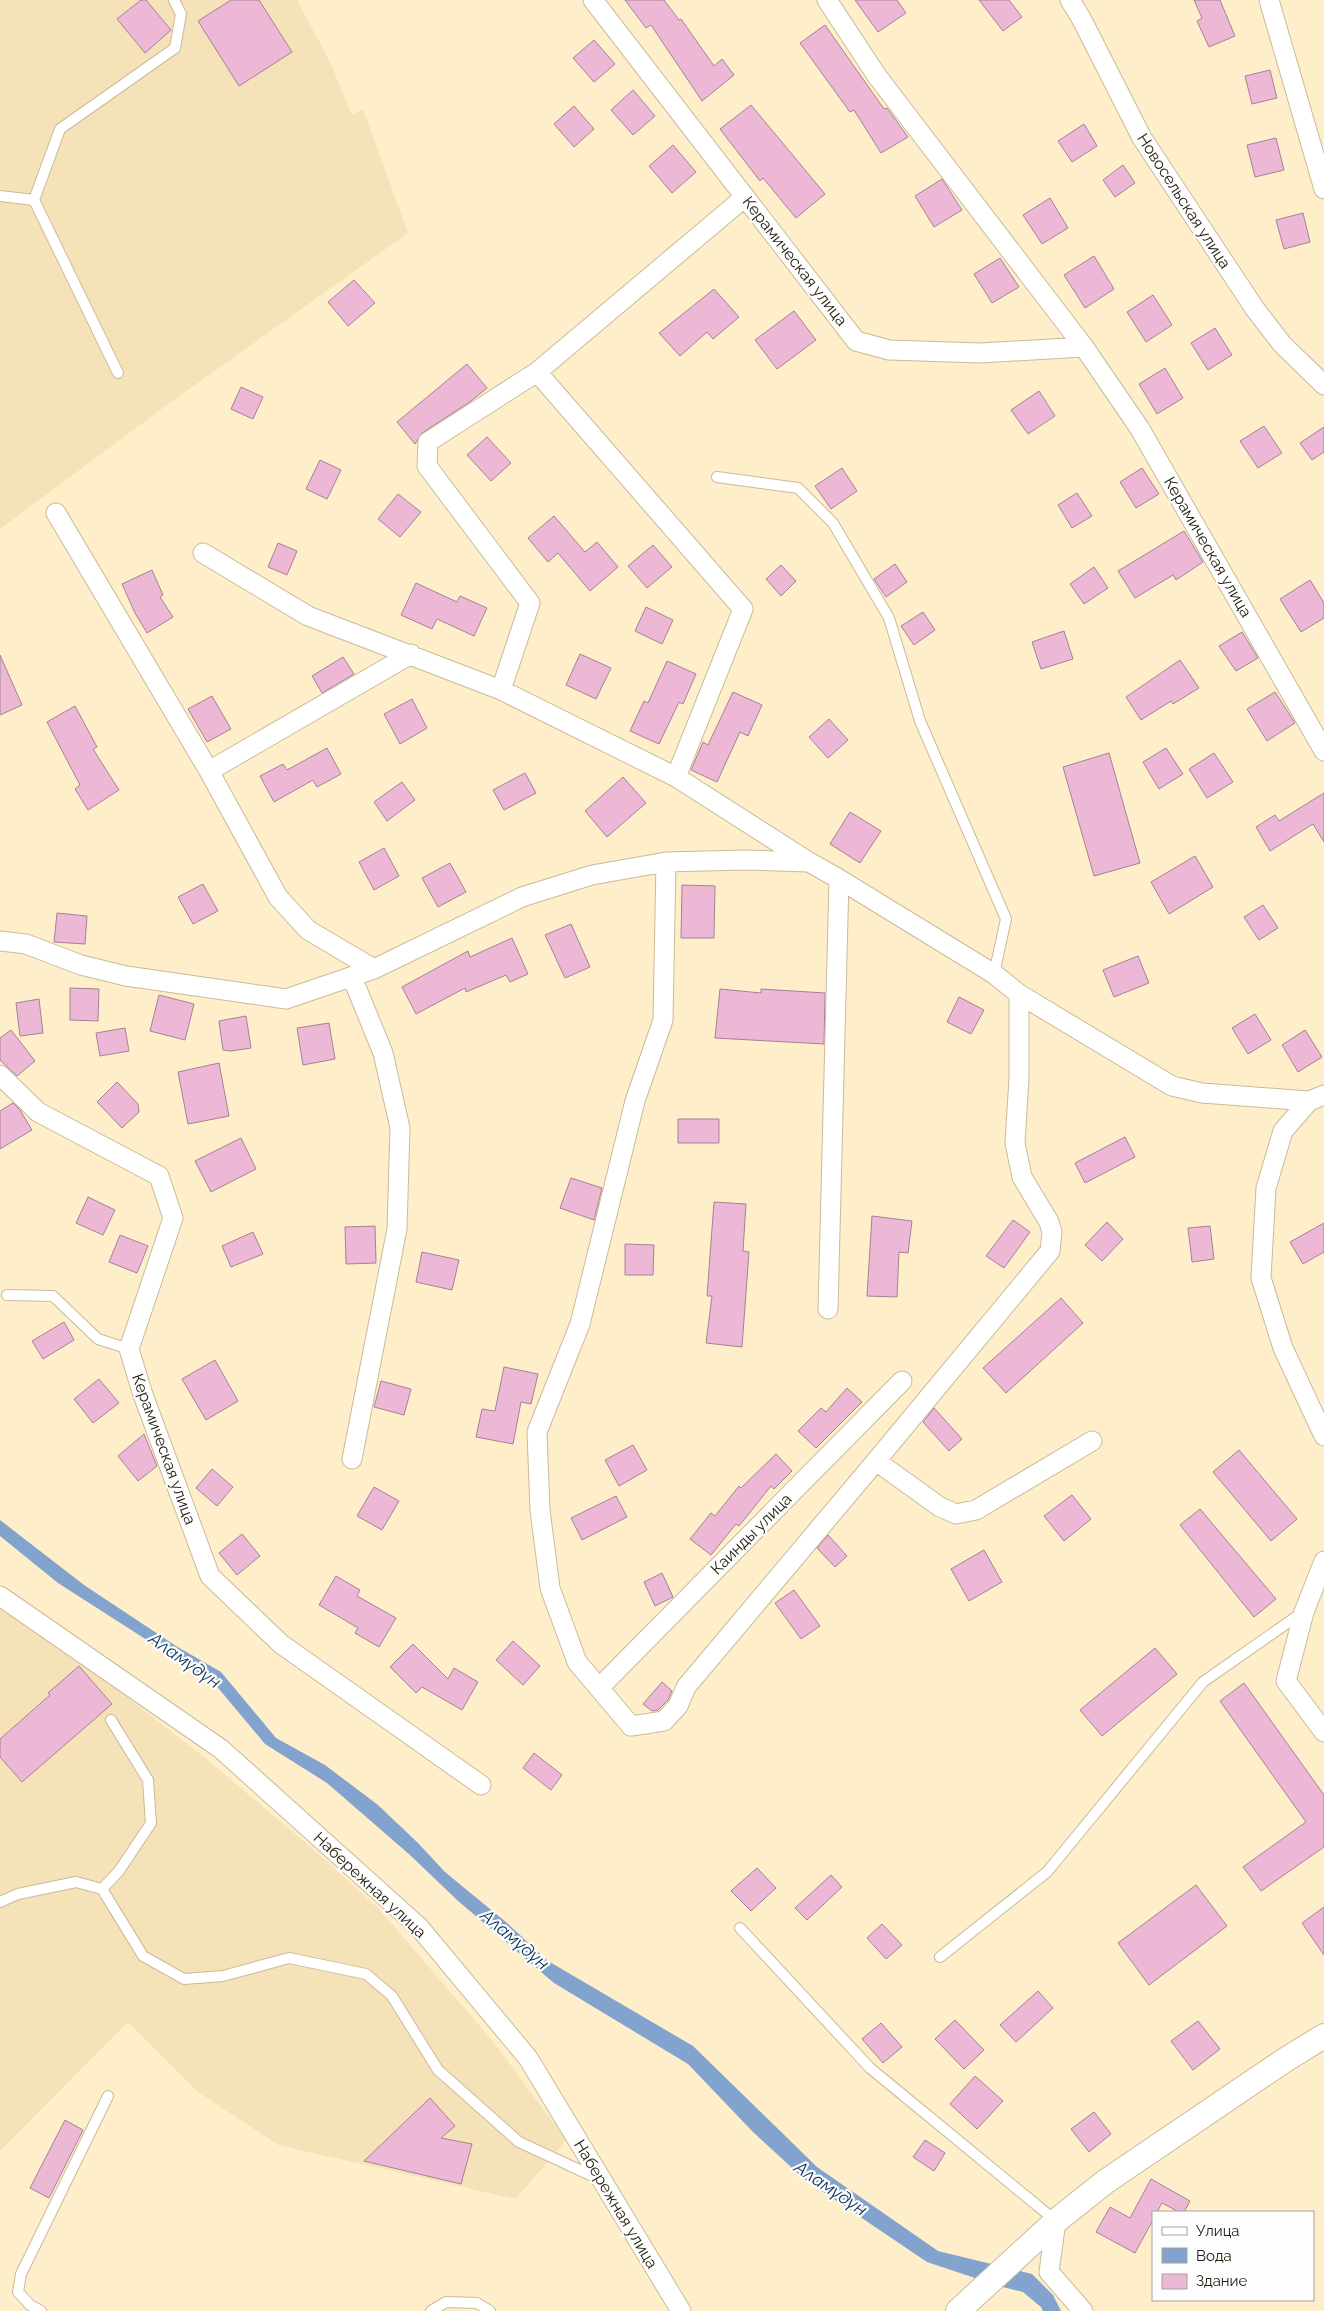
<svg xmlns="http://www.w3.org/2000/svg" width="1324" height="2311" font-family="Raleway,sans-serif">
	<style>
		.built { fill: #f5e2b8 }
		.water { fill: #81a3cd }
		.building { fill: #ecb8d6; stroke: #a48295 }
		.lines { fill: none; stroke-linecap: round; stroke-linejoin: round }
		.service-casing { stroke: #cabb98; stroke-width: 12 }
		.minor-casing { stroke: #cabb98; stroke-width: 21 }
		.tertiary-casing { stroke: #cabb98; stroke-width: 26 }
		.service { stroke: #fff; stroke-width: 10 }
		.minor { stroke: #fff; stroke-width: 19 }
		.tertiary { stroke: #fff; stroke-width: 24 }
		.labels { text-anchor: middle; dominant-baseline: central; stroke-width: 4.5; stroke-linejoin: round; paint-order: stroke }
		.street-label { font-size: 16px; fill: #211b0e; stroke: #fdfdfd }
		.water-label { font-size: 18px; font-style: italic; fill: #0c3259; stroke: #fdfdfd }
	</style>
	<rect width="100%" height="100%" fill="#feeeca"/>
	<path class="built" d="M 0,0 L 297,0 L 330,62 L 352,115 L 363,109 L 408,233 L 171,402 L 0,529 Z
		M 0,1606 L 93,1671 L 204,1757 L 314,1850 L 379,1909 L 495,2044 L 566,2140 L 516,2199 L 278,2145 L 198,2092 L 128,2022 L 0,2151 Z"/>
	<path class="water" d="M 0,1520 L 84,1585 L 176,1646 L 221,1672 L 276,1738 L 325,1765 L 378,1805 L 418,1843 L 445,1872 L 507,1923 L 548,1961 L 693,2046 L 817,2167 L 938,2251 L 1032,2274 L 1053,2295 L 1061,2311 L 1043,2311 L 1041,2307 L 1023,2292 L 999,2286 L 927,2262 L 804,2179 L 753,2132 L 688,2064 L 554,1983 L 457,1900 L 410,1855 L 327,1783 L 265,1744 L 214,1683 L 58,1583 L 0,1536 Z"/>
	<path class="building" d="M 141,0 L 146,0 L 171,30 L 145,53 L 117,19 Z
		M 231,0 L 259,0 L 292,52 L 239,86 L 198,21 Z
		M 625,0 L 664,0 L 679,20 L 681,19 L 714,66 L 722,59 L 734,75 L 702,101 L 651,25 L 646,28 Z
		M 855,0 L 897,0 L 906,13 L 878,32 Z
		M 979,0 L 1009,0 L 1022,17 L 1003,31 Z
		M 1194,0 L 1220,0 L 1235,36 L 1209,47 L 1197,21 L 1202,18 Z
		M 825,25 L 884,109 L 887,108 L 908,137 L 881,153 L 854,110 L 850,112 L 800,43 Z
		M 594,40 L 615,64 L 594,82 L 573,58 Z
		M 1270,70 L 1277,98 L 1252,104 L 1245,76 Z
		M 633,90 L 655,116 L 633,135 L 611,110 Z
		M 751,105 L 825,194 L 796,218 L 763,178 L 760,181 L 720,129 Z
		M 574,106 L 594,129 L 574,147 L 554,124 Z
		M 1084,124 L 1097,146 L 1072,162 L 1058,141 Z
		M 1276,138 L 1284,170 L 1255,177 L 1247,145 Z
		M 673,145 L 696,172 L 672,193 L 649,166 Z
		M 1123,165 L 1135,183 L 1115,197 L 1103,180 Z
		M 942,179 L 962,210 L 934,227 L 915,196 Z
		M 1050,198 L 1068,228 L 1042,244 L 1023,215 Z
		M 1303,213 L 1310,242 L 1284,249 L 1276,220 Z
		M 1094,256 L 1114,289 L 1085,308 L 1064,275 Z
		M 1000,258 L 1019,287 L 992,303 L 974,274 Z
		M 354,280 L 375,303 L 348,326 L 328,302 Z
		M 714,289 L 739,317 L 713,339 L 707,332 L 680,356 L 659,333 Z
		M 1153,295 L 1172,325 L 1146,342 L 1127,312 Z
		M 794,311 L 816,340 L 777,369 L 755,340 Z
		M 1215,328 L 1232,355 L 1208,370 L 1191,343 Z
		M 467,364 L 487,388 L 471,401 L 422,433 L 415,444 L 397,422 Z
		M 1165,368 L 1183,398 L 1157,414 L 1139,384 Z
		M 241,387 L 263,397 L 253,419 L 231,409 Z
		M 1039,391 L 1055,416 L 1028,434 L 1011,410 Z
		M 1264,426 L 1282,453 L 1258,468 L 1240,441 Z
		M 1324,427 L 1324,452 L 1312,460 L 1300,443 Z
		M 487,437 L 511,463 L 491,481 L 467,455 Z
		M 320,460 L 341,470 L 327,499 L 306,489 Z
		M 842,468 L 857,491 L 831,509 L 815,486 Z
		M 1142,468 L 1159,494 L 1136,508 L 1120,482 Z
		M 1077,493 L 1092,516 L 1072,528 L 1058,505 Z
		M 398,494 L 421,512 L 400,537 L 378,519 Z
		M 554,516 L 585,552 L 597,542 L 618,567 L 590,591 L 558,553 L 548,562 L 528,538 Z
		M 1184,531 L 1203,562 L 1176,580 L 1173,575 L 1135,598 L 1118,571 Z
		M 278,543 L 297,551 L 287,575 L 268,567 Z
		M 653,545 L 672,567 L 647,588 L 628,566 Z
		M 895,564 L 907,582 L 886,597 L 874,579 Z
		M 781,565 L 796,581 L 781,596 L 766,579 Z
		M 1094,567 L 1108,588 L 1084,604 L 1070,584 Z
		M 152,570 L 163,595 L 160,597 L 173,617 L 147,633 L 135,613 L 122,584 Z
		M 1310,580 L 1324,603 L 1324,618 L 1301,632 L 1280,599 Z
		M 416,583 L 457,602 L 460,596 L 487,608 L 474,636 L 437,619 L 432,629 L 401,615 Z
		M 646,607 L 673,620 L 662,644 L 635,631 Z
		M 923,612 L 935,630 L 914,645 L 901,626 Z
		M 1064,631 L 1073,659 L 1041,669 L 1032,642 Z
		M 1242,632 L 1258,658 L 1236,671 L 1219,646 Z
		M 580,654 L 611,668 L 596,699 L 566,685 Z
		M 0,655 L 22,705 L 0,715 Z
		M 343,657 L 354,674 L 322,693 L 312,676 Z
		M 1180,660 L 1199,688 L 1173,704 L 1171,701 L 1141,720 L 1126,697 Z
		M 667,661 L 696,674 L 683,704 L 679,702 L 659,744 L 630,731 L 644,701 L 648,703 Z
		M 733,692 L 762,705 L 748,736 L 740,732 L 717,782 L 691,770 L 703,742 L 708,745 Z
		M 1275,692 L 1295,723 L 1267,741 L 1247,709 Z
		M 212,696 L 231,729 L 207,742 L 188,709 Z
		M 412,699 L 427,728 L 400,744 L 384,714 Z
		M 75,706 L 97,747 L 93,749 L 119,790 L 88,810 L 75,789 L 80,785 L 47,722 Z
		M 829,719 L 848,740 L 828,758 L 809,737 Z
		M 327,748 L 341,774 L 317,787 L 313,780 L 274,802 L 260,776 L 283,764 L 287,770 Z
		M 1166,748 L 1183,774 L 1159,789 L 1143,762 Z
		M 1109,753 L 1140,863 L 1094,876 L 1063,767 Z
		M 1214,753 L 1233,782 L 1207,798 L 1189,769 Z
		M 525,773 L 536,793 L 504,810 L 493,790 Z
		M 623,777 L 646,803 L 607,837 L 585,811 Z
		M 402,782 L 415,800 L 387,821 L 374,802 Z
		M 1324,793 L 1324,842 L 1313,824 L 1270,851 L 1256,827 L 1275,815 L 1279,821 Z
		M 850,812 L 881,831 L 860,863 L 830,844 Z
		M 384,848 L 399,876 L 374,890 L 359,862 Z
		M 1195,856 L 1213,887 L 1169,914 L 1151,882 Z
		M 450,863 L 466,892 L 438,907 L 422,878 Z
		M 203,884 L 218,911 L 193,924 L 178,897 Z
		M 682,885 L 715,886 L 714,938 L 681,938 Z
		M 1263,905 L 1278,928 L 1259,940 L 1244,917 Z
		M 57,913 L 87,916 L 85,944 L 54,942 Z
		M 571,924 L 590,967 L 565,978 L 545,935 Z
		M 512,938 L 528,974 L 510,982 L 506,975 L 466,992 L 465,988 L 416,1014 L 402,987 L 468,951 L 470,957 Z
		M 1138,956 L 1149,983 L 1114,997 L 1103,970 Z
		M 70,988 L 99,989 L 98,1021 L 70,1020 Z
		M 720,989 L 761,993 L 761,989 L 825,993 L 824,1044 L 715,1038 Z
		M 159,995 L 194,1004 L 185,1040 L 150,1031 Z
		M 959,997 L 984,1010 L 971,1034 L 947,1022 Z
		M 39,999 L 43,1033 L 20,1036 L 16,1003 Z
		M 1255,1014 L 1271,1040 L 1248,1054 L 1232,1028 Z
		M 246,1016 L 251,1048 L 231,1051 L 223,1050 L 219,1021 Z
		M 329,1023 L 335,1059 L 303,1065 L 297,1028 Z
		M 125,1028 L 129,1051 L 100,1056 L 96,1033 Z
		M 11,1030 L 35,1061 L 17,1076 L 0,1060 L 0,1038 Z
		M 1305,1030 L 1322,1057 L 1298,1072 L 1282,1045 Z
		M 219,1063 L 229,1116 L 188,1124 L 178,1072 Z
		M 117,1082 L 138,1104 L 139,1112 L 122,1128 L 97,1102 Z
		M 13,1103 L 20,1110 L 32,1130 L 0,1149 L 0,1111 Z
		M 678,1119 L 719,1119 L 719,1143 L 678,1143 Z
		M 1125,1137 L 1135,1157 L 1085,1183 L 1075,1163 Z
		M 241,1138 L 256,1169 L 211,1192 L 195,1161 Z
		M 571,1178 L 602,1188 L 594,1220 L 560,1208 Z
		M 88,1197 L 115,1210 L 103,1235 L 76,1223 Z
		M 714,1202 L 746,1204 L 743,1251 L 749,1252 L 742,1347 L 706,1343 L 712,1296 L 707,1296 Z
		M 872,1216 L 912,1221 L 908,1253 L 899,1252 L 897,1297 L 867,1296 Z
		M 1013,1220 L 1030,1232 L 1004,1268 L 986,1256 Z
		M 1107,1222 L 1123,1239 L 1102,1261 L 1085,1245 Z
		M 1324,1223 L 1324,1252 L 1303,1264 L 1290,1242 Z
		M 375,1226 L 376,1263 L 346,1264 L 345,1227 Z
		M 1210,1226 L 1214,1259 L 1192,1262 L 1188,1228 Z
		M 253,1232 L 263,1254 L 231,1267 L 222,1246 Z
		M 120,1235 L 148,1246 L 137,1273 L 109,1262 Z
		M 625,1244 L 654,1245 L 653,1275 L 625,1275 Z
		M 422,1252 L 459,1260 L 452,1290 L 416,1282 Z
		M 1061,1298 L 1083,1323 L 1006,1393 L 983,1368 Z
		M 64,1322 L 74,1340 L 43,1359 L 32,1341 Z
		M 215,1360 L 238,1401 L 206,1420 L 182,1379 Z
		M 504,1367 L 538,1374 L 531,1404 L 521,1402 L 513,1444 L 476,1437 L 482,1409 L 495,1411 Z
		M 99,1379 L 119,1403 L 93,1423 L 74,1399 Z
		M 381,1381 L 411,1389 L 404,1415 L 374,1407 Z
		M 847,1388 L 862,1402 L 816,1448 L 798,1431 L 821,1408 L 826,1412 Z
		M 934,1408 L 962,1439 L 949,1451 L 923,1422 Z
		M 144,1434 L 157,1466 L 138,1481 L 118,1456 Z
		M 633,1445 L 647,1470 L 619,1486 L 605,1460 Z
		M 1239,1450 L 1297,1519 L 1271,1541 L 1213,1472 Z
		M 776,1454 L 792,1471 L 774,1489 L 771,1486 L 739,1526 L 736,1524 L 711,1555 L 690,1539 L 711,1513 L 715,1516 L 739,1486 L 741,1488 Z
		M 212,1469 L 233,1487 L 217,1506 L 196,1488 Z
		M 374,1487 L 399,1501 L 382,1530 L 357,1516 Z
		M 1072,1495 L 1091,1519 L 1064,1541 L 1044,1516 Z
		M 616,1496 L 627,1517 L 582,1540 L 571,1518 Z
		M 1200,1509 L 1276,1599 L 1254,1617 L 1180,1525 Z
		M 242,1534 L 260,1556 L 237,1575 L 219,1553 Z
		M 828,1535 L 847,1556 L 835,1567 L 817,1548 Z
		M 984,1550 L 1002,1582 L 969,1601 L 951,1569 Z
		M 662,1573 L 673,1597 L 655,1606 L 644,1582 Z
		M 336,1576 L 360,1590 L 357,1596 L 396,1618 L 379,1647 L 355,1633 L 358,1628 L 319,1605 Z
		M 794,1590 L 820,1626 L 801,1639 L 775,1603 Z
		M 513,1641 L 540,1666 L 523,1685 L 496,1660 Z
		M 413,1644 L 448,1679 L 454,1668 L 478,1682 L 462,1710 L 422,1687 L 416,1693 L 390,1667 Z
		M 1155,1648 L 1177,1674 L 1102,1736 L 1080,1710 Z
		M 79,1666 L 112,1704 L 22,1782 L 0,1757 L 0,1739 L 50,1695 L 48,1693 Z
		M 662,1682 L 672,1691 L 668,1700 L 658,1710 L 652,1711 L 643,1704 Z
		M 1244,1683 L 1324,1795 L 1324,1847 L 1261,1891 L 1243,1867 L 1306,1822 L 1220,1701 Z
		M 534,1753 L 562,1775 L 551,1790 L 523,1768 Z
		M 757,1868 L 776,1888 L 751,1911 L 731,1891 Z
		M 831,1875 L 842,1887 L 807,1920 L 795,1908 Z
		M 1196,1885 L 1227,1926 L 1149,1985 L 1118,1943 Z
		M 1324,1907 L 1324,1955 L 1302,1923 Z
		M 882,1924 L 902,1945 L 886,1959 L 867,1938 Z
		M 1038,1991 L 1053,2008 L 1016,2042 L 1000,2025 Z
		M 955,2020 L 984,2050 L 964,2069 L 935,2039 Z
		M 1198,2021 L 1220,2049 L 1193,2070 L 1171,2041 Z
		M 881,2023 L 902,2047 L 883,2063 L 862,2039 Z
		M 975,2076 L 1003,2101 L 977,2129 L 950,2104 Z
		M 430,2098 L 455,2126 L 441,2138 L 472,2144 L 461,2184 L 364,2161 Z
		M 1094,2112 L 1111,2134 L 1089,2152 L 1071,2129 Z
		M 65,2120 L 83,2130 L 49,2198 L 30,2188 Z
		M 925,2140 L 945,2153 L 934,2171 L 913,2157 Z
		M 1151,2179 L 1190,2201 L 1184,2212 L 1179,2212 L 1162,2203 L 1157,2212 L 1153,2212 L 1153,2220 L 1135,2253 L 1096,2232 L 1110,2207 L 1130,2218 Z"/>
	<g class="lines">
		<defs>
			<path id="service" d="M 0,196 L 34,200
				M 118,373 L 34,200 L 60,129 L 175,48 L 181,14 L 174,0
				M 717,477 L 798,488 L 833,523 L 889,618 L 920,721 L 1006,919 L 994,974
				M 7,1295 L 53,1296 L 98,1339 L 129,1349
				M 102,1889 L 119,1871 L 151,1823 L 148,1780 L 111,1720
				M 0,1902 L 18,1894 L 76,1882 L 102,1889 L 143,1956 L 184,1979 L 223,1976 L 289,1958 L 366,1974 L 392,1996 L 438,2070 L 519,2142 L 599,2179
				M 740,1928 L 870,2068 L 1056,2221
				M 940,1957 L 1047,1872 L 1203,1682 L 1303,1612
				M 41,2311 L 30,2305 L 18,2292 L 21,2274 L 108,2096
				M 431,2311 L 446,2302 L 477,2303 L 490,2311"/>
			<path id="minor" d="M 593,0 L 856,341 L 889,350 L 981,353 L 1084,347
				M 827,0 L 877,76 L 1084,347 L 1140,429 L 1324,751
				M 1070,0 L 1081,18 L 1142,138 L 1255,309 L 1282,344 L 1324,385
				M 1269,0 L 1324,189
				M 537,372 L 743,609 L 676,777
				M 56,513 L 209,771 L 278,897 L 308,930 L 374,969
				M 203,553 L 308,616 L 501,690 L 676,777 L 809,862 L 839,879 L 994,974 L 1019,994 L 1172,1086 L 1202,1093 L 1309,1101 L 1324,1095
				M 501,690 L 530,603 L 427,466 L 428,442 L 537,372 L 745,197
				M 209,771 L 411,654
				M 666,862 L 663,1020 L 635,1101 L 580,1324 L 537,1432 L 540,1510 L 550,1588 L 577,1662 L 631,1726 L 664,1721 L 678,1706 L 686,1687 L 876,1461 L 940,1507 L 956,1514 L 976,1510 L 1092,1441
				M 0,941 L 26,944 L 81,965 L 126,976 L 286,999 L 374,969 L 522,897 L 592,875 L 666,862 L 746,860 L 808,862
				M 0,1075 L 38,1112 L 159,1176 L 173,1218 L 129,1349 L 142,1392 L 210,1576 L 281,1644 L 481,1785
				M 1309,1101 L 1283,1131 L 1266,1188 L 1261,1278 L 1283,1348 L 1324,1436
				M 828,1309 L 839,879
				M 352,1459 L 397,1229 L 400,1128 L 383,1053 L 352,977
				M 876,1461 L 1050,1251 L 1052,1232 L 1049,1222 L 1022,1177 L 1015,1143 L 1019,1078 L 1019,994
				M 1324,1561 L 1304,1612 L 1286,1681 L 1324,1732
				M 0,1596 L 221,1749 L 419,1927 L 528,2058 L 681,2311
				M 599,1688 L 902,1381
				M 1056,2221 L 1049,2272 L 1083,2311"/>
			<path id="tertiary" d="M 958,2311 L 1056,2221 L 1105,2182 L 1285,2060 L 1324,2036"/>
		</defs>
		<use href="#service" class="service-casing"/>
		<use href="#minor" class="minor-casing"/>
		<use href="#tertiary" class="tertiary-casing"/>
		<use href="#service" class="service"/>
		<use href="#minor" class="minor"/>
		<use href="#tertiary" class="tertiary"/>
	</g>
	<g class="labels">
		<g class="street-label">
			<text transform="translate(1184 201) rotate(57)">Новосельская улица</text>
			<text transform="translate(795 261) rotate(52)">Керамическая улица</text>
			<text transform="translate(1208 547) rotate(60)">Керамическая улица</text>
			<text transform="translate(164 1449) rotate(70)">Керамическая улица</text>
			<text transform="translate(751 1534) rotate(-45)">Каинды улица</text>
			<text transform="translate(370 1885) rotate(43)">Набережная улица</text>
			<text transform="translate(616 2204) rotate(59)">Набережная улица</text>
		</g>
		<g class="water-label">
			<text transform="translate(185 1660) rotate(35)">Аламүдүн</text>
			<text transform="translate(515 1939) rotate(40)">Аламүдүн</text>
			<text transform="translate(831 2188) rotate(34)">Аламүдүн</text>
		</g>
	</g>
	<rect x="1152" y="2211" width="162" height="90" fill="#fdfdfd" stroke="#a5a39d"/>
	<rect x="1162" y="2227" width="25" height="8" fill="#ffffff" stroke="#a5a39d"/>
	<text x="1196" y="2236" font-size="15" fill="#211b0e">Улица</text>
	<rect x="1162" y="2248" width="25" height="15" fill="#81a3cd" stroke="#a5a39d"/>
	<text x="1196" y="2261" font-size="15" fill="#211b0e">Вода</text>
	<rect x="1162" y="2274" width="25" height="15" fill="#ecb8d6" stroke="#a5a39d"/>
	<text x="1196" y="2286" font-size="15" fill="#211b0e">Здание</text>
</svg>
